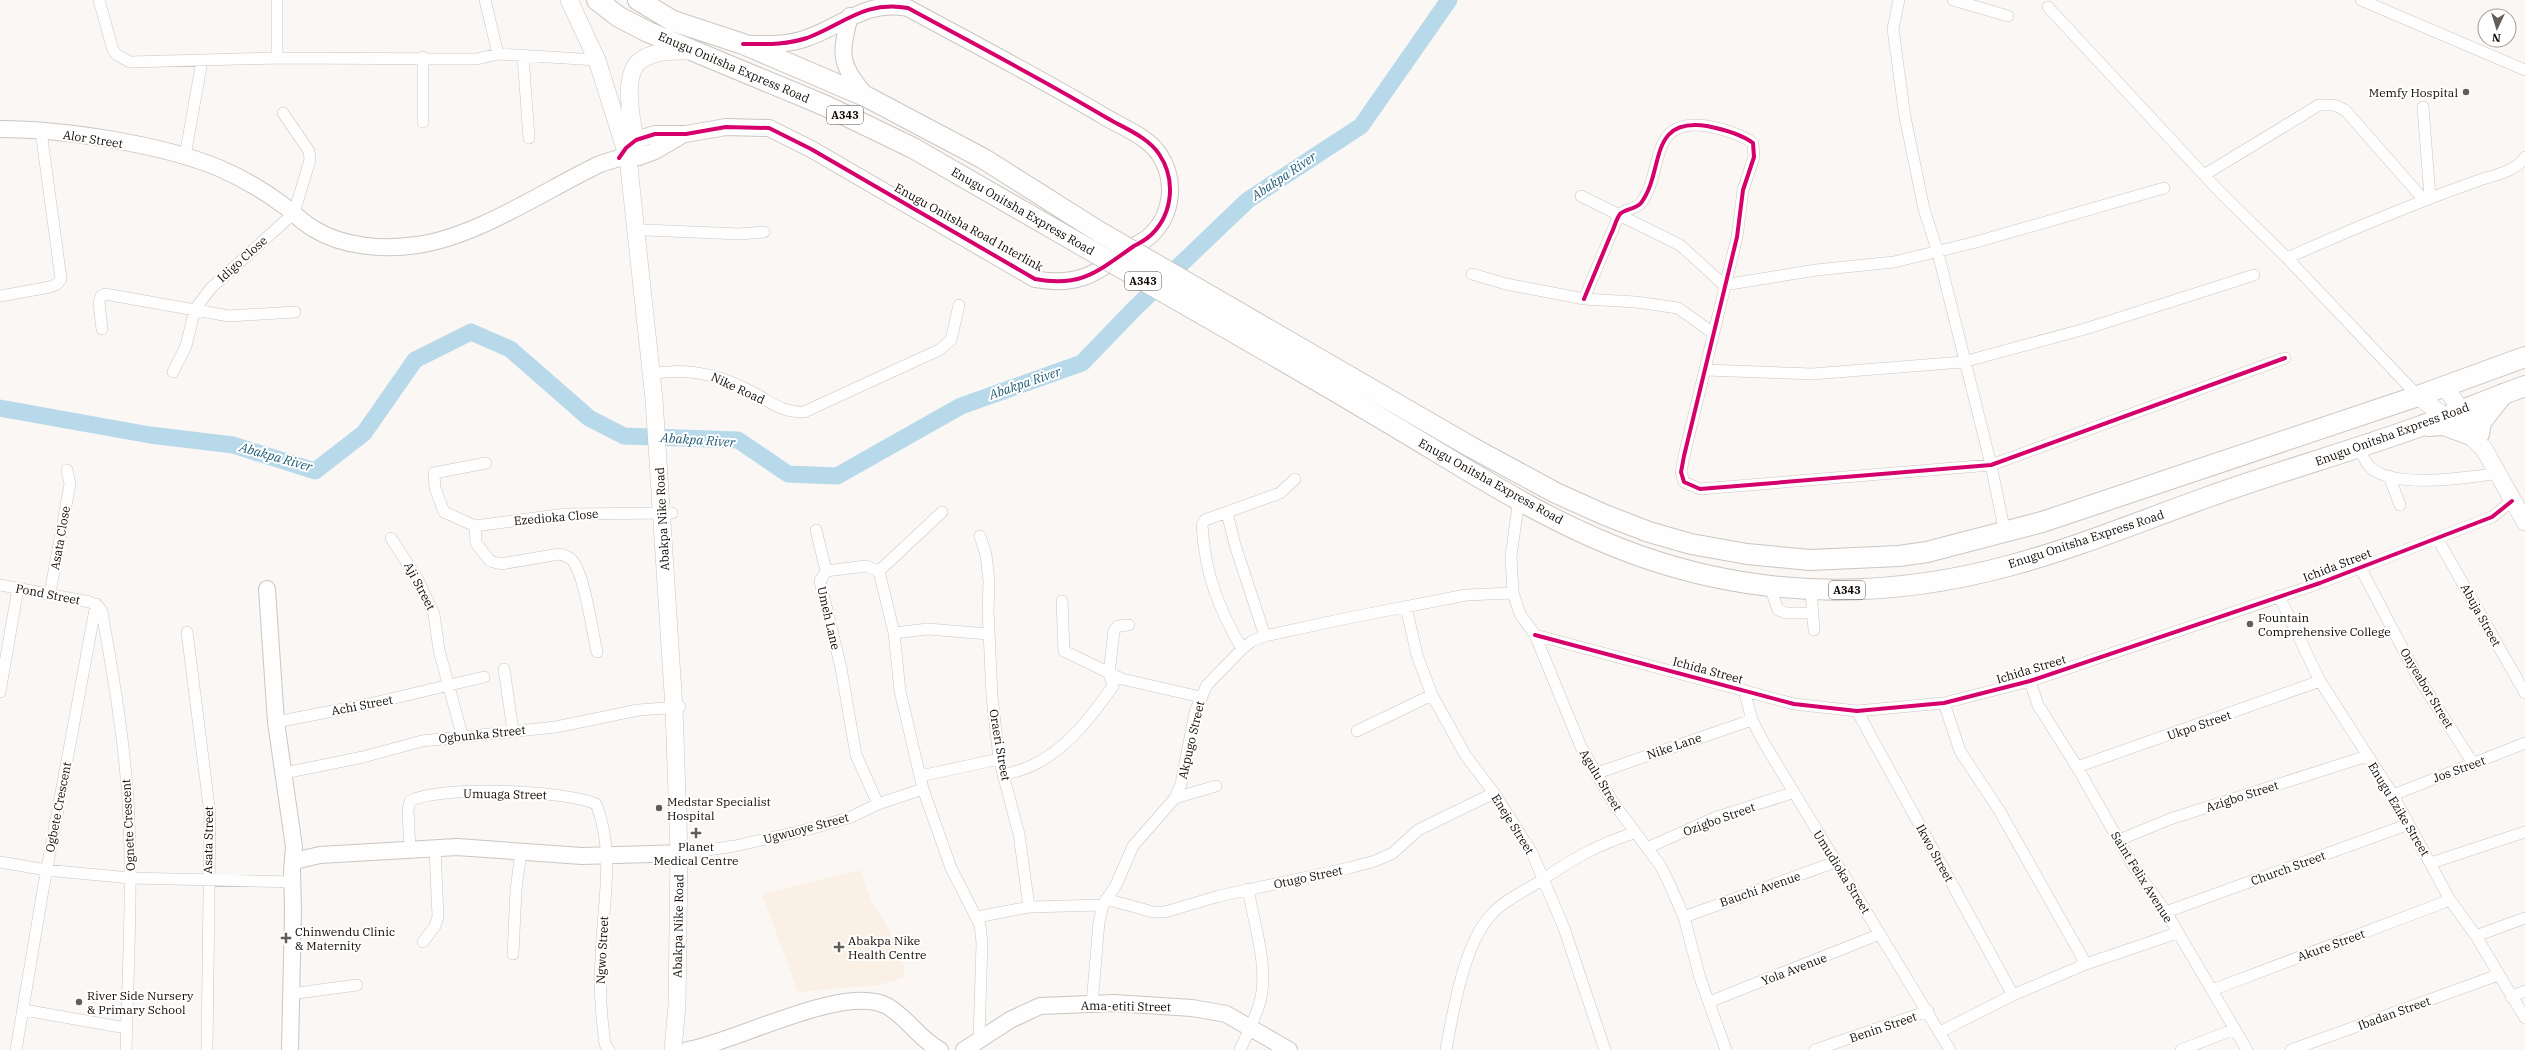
<svg xmlns="http://www.w3.org/2000/svg" width="2525" height="1050" font-family="'IBM Plex Serif',serif">
	<style>
		.built { fill: #fbf0e6 }
		.lines { fill: none; stroke-linecap: round; stroke-linejoin: round }
		.river { stroke: #b7d9ea; stroke-width: 17 }
		.street-casing { stroke: #cbc6c1; stroke-width: 12 }
		.secondary-casing { stroke: #cbc6c1; stroke-width: 18 }
		.primary-casing { stroke: #cbc6c1; stroke-width: 18 }
		.highway-casing { stroke: #cbc6c1; stroke-width: 22 }
		.street { stroke: #fefefe; stroke-width: 11 }
		.secondary { stroke: #fefefe; stroke-width: 16 }
		.primary { stroke: #fefefe; stroke-width: 17 }
		.highway { stroke: #fefefe; stroke-width: 20 }
		.highway-bridge-casing { stroke: #cbc6c1; stroke-width: 22; stroke-linecap: butt }
		.highway-bridge { stroke: #fefefe; stroke-width: 20 }
		.cycleway-casing { stroke: #fff; stroke-width: 6 }
		.cycleway { stroke: #d6006c; stroke-width: 4 }
		.poi-dot { fill: #635d58; stroke: #fff; stroke-width: 1.5 }
		.labels { text-anchor: middle; dominant-baseline: central; stroke-width: 4; stroke-linejoin: round; paint-order: stroke }
		.shield { fill: #fff; stroke: #58544f; stroke-width: 1 }
		.shield-label { font-size: 11px; font-weight: bold; fill: #110a04 }
		.street-label { font-size: 12px; fill: #110a04; stroke: #fff }
		.poi-label { font-size: 12px; fill: #110a04; stroke: #fff; text-anchor: start }
		.water-label { font-size: 13px; font-style: italic; fill: #1f5b75; stroke: #fff }
	</style>
	<rect width="100%" height="100%" fill="#faf7f5"/>
	<path class="built" d="M 860,870 L 873,905 L 888,928 L 905,967 L 903,978 L 878,985 L 798,992 L 762,894 Z"/>
	<g class="lines">
		<path class="river" d="M 0,408 L 150,435 L 233,445 L 315,471 L 364,433 L 415,360 L 471,332 L 510,349 L 589,418 L 624,436 L 738,440 L 788,474 L 837,476 L 961,406 L 1082,363 L 1135,308 L 1248,200 L 1361,126 L 1449,0"/>
		<defs>
			<path id="street" d="M 99,0 L 113,50 L 117,55 L 130,62 L 277,58 L 477,59 L 498,54 L 597,60
				M 277,0 L 277,58
				M 485,0 L 498,54
				M 1899,0 L 1893,29 L 1905,117 L 1924,209 L 1938,253 L 1991,465 L 2005,533
				M 1953,0 L 2008,16
				M 2361,0 L 2525,70
				M 2048,7 L 2218,190 L 2287,258 L 2418,396
				M 523,56 L 529,138
				M 423,57 L 423,122
				M 2423,107 L 2430,197
				M 185,156 L 202,61
				M 2204,175 L 2319,105 L 2334,105 L 2345,110 L 2424,200
				M 1581,196 L 1680,245 L 1724,285
				M 646,230 L 739,234 L 764,232
				M 2287,258 C 2350,230 2412,204 2477,181 C 2491,176 2518,171 2525,157
				M 1472,274 L 1506,284 L 1584,299 L 1636,302 L 1678,308 L 1713,333
				M 1724,285 L 1816,270 L 1894,262 L 1976,242 L 2164,188
				M 0,296 L 50,287 L 57,284 L 61,279 L 41,131
				M 1584,299 C 1593,277 1602,256 1611,234 C 1614,229 1616,219 1620,214 C 1625,209 1636,209 1641,203 C 1665,171 1647,117 1707,126 C 1722,129 1741,134 1753,143 L 1754,157 L 1743,190 L 1737,237 L 1684,456 L 1681,472 L 1684,482 L 1700,489 L 1991,465 L 2285,358
				M 102,329 L 99,303 L 101,296 L 105,294 L 229,316 L 295,312
				M 1706,370 L 1812,374 L 1963,362 L 2085,329 L 2254,275
				M 173,372 L 186,346 L 195,309 L 211,288 L 294,213 L 310,160 L 309,151 L 283,113
				M 651,374 C 687,367 722,375 754,393 C 773,403 780,412 804,412 L 939,350 L 951,340 L 959,305
				M 2359,447 C 2362,454 2365,463 2371,468 C 2396,489 2467,478 2498,473
				M 486,463 L 434,473 L 435,488 L 444,512 L 475,526 L 566,514 L 672,513
				M 2389,476 L 2400,505
				M 1519,499 L 1511,556 L 1513,593 L 1520,614 L 1535,635 L 1581,747 L 1614,804 L 1660,865 L 1669,883 L 1684,917 L 1700,978 L 1726,1050
				M 1227,513 L 1235,545 L 1265,636
				M 475,526 L 476,543 L 490,561 L 501,564 L 559,554 C 564,555 568,556 572,560 C 585,575 592,631 597,652
				M 816,530 L 826,571
				M 980,536 L 986,555 L 989,581 L 988,610 L 992,696 L 999,759 L 1019,834 L 1029,907
				M 391,538 L 418,580 L 434,614 L 439,650 L 462,735
				M 2437,538 L 2525,693
				M 2360,567 L 2416,674 L 2474,765
				M 879,571 L 942,512
				M 0,585 L 90,602 L 99,607 L 102,612 C 113,674 124,738 128,801 C 133,884 128,967 126,1050
				M 1770,587 L 1778,610 L 1786,613 L 1813,613
				M 1811,591 L 1814,630
				M 50,593 L 70,484 L 67,470
				M 2279,596 L 2320,681 L 2393,795 L 2450,900 L 2476,936 L 2525,1018
				M 1062,601 L 1064,651 L 1122,679 L 1201,697
				M 1406,607 L 1417,655 L 1432,695 L 1466,756 L 1494,793 L 1532,853 L 1564,928 L 1605,1050
				M 187,632 L 210,814 L 207,1050
				M 894,633 L 928,629 L 988,634
				M 1535,635 L 1794,704 L 1857,711 L 1944,703 L 2030,681 L 2320,583 L 2492,517 L 2512,501
				M 1242,649 C 1218,607 1205,574 1202,525 L 1205,520 L 1280,493 L 1295,479
				M 504,669 L 513,731
				M 2030,681 L 2038,705 L 2077,767 L 2135,869 L 2166,912 L 2247,1050
				M 1744,690 L 1752,720 L 1764,743 L 1950,1050
				M 0,692 L 18,588
				M 1944,703 L 1960,751 L 1999,810 L 2086,964
				M 1857,711 L 2013,995
				M 276,722 L 369,704 L 484,677
				M 1357,731 L 1432,695
				M 2077,767 L 2320,681
				M 284,773 L 363,757 L 422,741 L 556,727 L 638,710 L 680,707
				M 1597,773 L 1752,720
				M 1003,775 C 1013,772 1024,770 1033,765 C 1067,749 1092,716 1113,686 L 1109,673 L 1114,631 L 1118,626 L 1129,625
				M 920,776 L 999,759
				M 2393,795 L 2525,743
				M 1175,798 L 1216,786
				M 878,804 L 856,755 L 841,668 L 820,581 L 826,571 L 866,566 L 879,571 L 894,633 L 900,691 L 923,789 L 951,868 L 980,925 L 982,943 L 979,1040
				M 2119,840 L 2170,819 L 2367,756
				M 1647,848 L 1714,818 L 1792,793
				M 410,850 L 408,811 L 410,801 C 441,785 564,790 596,804 C 616,852 602,908 601,959 C 599,988 601,1015 605,1044 L 609,1050
				M 686,853 L 735,846 L 810,829 L 851,817 L 878,804 L 923,789
				M 0,862 L 46,870 L 130,878 L 293,882
				M 2431,863 L 2525,832
				M 1106,899 L 1153,912 L 1165,912 L 1219,896 L 1349,868 L 1375,861 L 1393,853 L 1418,830 L 1494,793
				M 2166,912 L 2409,824
				M 977,917 L 1029,907 L 1103,905
				M 1684,917 L 1835,862
				M 2476,936 L 2525,918
				M 423,942 L 435,926 L 438,917 L 435,849
				M 513,954 L 516,890 L 521,852
				M 2212,990 L 2450,900
				M 290,994 L 357,985
				M 2511,997 L 2525,991
				M 1709,1002 L 1880,934
				M 1092,1004 L 1099,922 L 1103,905 L 1116,885 L 1133,846 L 1175,798 L 1181,784 L 1195,712 L 1207,685 L 1242,649 L 1252,641 L 1265,636 L 1348,618 L 1466,595 L 1513,593
				M 24,1010 L 126,1028
				M 1940,1032 L 2013,995 L 2086,964 L 2177,933
				M 16,1050 L 43,890 L 96,604
				M 1240,1050 C 1247,1034 1255,1019 1260,1002 C 1269,967 1254,924 1248,889
				M 1446,1050 C 1453,1011 1464,945 1490,916 C 1504,900 1525,891 1542,880 C 1572,859 1599,844 1634,833
				M 1815,1050 L 1928,1011
				M 2181,1050 L 2235,1029
				M 2291,1050 L 2498,975"/>
			<path id="secondary" d="M 850,16 C 839,57 840,64 867,97
				M 0,129 C 63,129 161,144 219,168 C 242,178 263,190 283,205 C 293,212 303,223 314,229 C 343,247 384,250 417,245 C 477,237 545,190 600,164 L 619,158 L 639,157 L 655,151 L 682,135
				M 626,148 L 639,139 L 655,134 L 686,134 L 726,127 L 769,128 L 811,149 L 1035,279 C 1081,288 1098,271 1134,246 C 1140,243 1147,239 1152,234 C 1173,213 1176,179 1159,154 C 1148,137 1124,128 1107,118 C 1042,79 974,44 908,8 C 865,0 844,25 807,38 C 788,45 768,44 748,44
				M 267,589 L 276,722 L 294,847 L 292,870 L 293,910 L 290,1050
				M 294,861 L 320,855 L 457,847 L 582,856 L 686,853
				M 688,1050 C 736,1042 844,983 887,1006 C 907,1017 919,1039 940,1050
				M 964,1050 L 1010,1020 L 1040,1006 L 1114,1003 L 1192,1008 L 1226,1014 L 1289,1050"/>
			<path id="primary" d="M 569,0 L 597,60 L 628,158 L 654,399 L 674,708 L 679,853 L 677,1005 L 673,1050
				M 638,156 C 635,134 619,77 640,61 C 654,50 675,51 691,51
				M 2444,385 L 2468,421
				M 2418,396 L 2445,417 L 2458,424 L 2484,449 L 2525,522"/>
			<path id="highway" d="M 597,0 L 619,17 L 648,32 L 826,106 L 913,148 L 1085,247
				M 638,0 L 673,21 L 743,44 L 867,97 L 984,159 L 1098,231
				M 1212,297 L 1471,447 L 1556,493 L 1605,515 L 1649,532 L 1691,544 L 1747,554 L 1810,560 L 1899,556 L 1927,552 L 2042,522 L 2418,396 L 2525,357
				M 1202,314 C 1277,357 1351,400 1424,444 C 1493,486 1563,529 1640,556 C 1762,599 1888,599 2012,565 C 2079,547 2143,520 2208,497 C 2277,472 2349,452 2418,427 C 2454,414 2489,399 2525,386
				M 2428,426 L 2444,425 L 2471,435
				M 2479,434 L 2481,422 L 2503,394"/>
		</defs>
		<use href="#street" class="street-casing"/>
		<use href="#secondary" class="secondary-casing"/>
		<use href="#primary" class="primary-casing"/>
		<use href="#highway" class="highway-casing"/>
		<use href="#street" class="street"/>
		<use href="#secondary" class="secondary"/>
		<use href="#primary" class="primary"/>
		<use href="#highway" class="highway"/>
		<defs>
			<path id="highway-bridge" d="M 1098,231 L 1212,297
				M 1085,247 L 1202,314"/>
		</defs>
		<use href="#highway-bridge" class="highway-bridge-casing"/>
		<use href="#highway-bridge" class="highway-bridge"/>
		<defs>
			<path id="cycleway" d="M 619,158 L 626,148 L 636,140 L 655,134 L 686,134 L 726,127 L 769,128 L 811,149 L 1035,279 C 1081,288 1098,271 1134,246 C 1140,243 1147,239 1152,234 C 1173,213 1176,179 1159,154 C 1148,137 1124,128 1107,118 C 1042,79 974,44 908,8 C 865,0 844,24 807,38 C 786,45 765,44 743,44
				M 1584,299 C 1593,277 1602,256 1611,234 C 1614,229 1616,219 1620,214 C 1625,209 1636,209 1641,203 C 1665,171 1647,117 1707,126 C 1722,129 1741,134 1753,143 L 1754,157 L 1743,190 L 1737,237 L 1684,456 L 1681,472 L 1684,482 L 1700,489 L 1991,465 L 2285,358
				M 1535,635 L 1794,704 L 1857,711 L 1944,703 L 2030,681 L 2320,583 L 2492,517 L 2512,501"/>
		</defs>
		<use href="#cycleway" class="cycleway-casing"/>
		<use href="#cycleway" class="cycleway"/>
	</g>
	<g class="poi-dot">
		<circle cx="2466" cy="92" r="4"/>
		<circle cx="2250" cy="624" r="4"/>
		<circle cx="659" cy="808" r="4"/>
		<path d="M694 827h4v4h4v4h-4v4h-4v-4h-4v-4h4z"/>
		<path d="M284 932h4v4h4v4h-4v4h-4v-4h-4v-4h4z"/>
		<path d="M837 941h4v4h4v4h-4v4h-4v-4h-4v-4h4z"/>
		<circle cx="79" cy="1002" r="4"/>
	</g>
	<g class="labels">
		<g class="shield">
			<rect x="827" y="106" width="36" height="18" rx="3"/>
			<rect x="1125" y="272" width="36" height="18" rx="3"/>
			<rect x="1829" y="581" width="36" height="18" rx="3"/>
		</g>
		<g class="shield-label">
			<text x="845" y="115">A343</text>
			<text x="1143" y="281">A343</text>
			<text x="1847" y="590">A343</text>
		</g>
		<g class="street-label">
			<text transform="translate(734 67) rotate(23)">Enugu Onitsha Express Road</text>
			<text transform="translate(93 139) rotate(9)">Alor Street</text>
			<text transform="translate(1023 211) rotate(30)">Enugu Onitsha Express Road</text>
			<text transform="translate(969 227) rotate(29)">Enugu Onitsha Road Interlink</text>
			<text transform="translate(242 259) rotate(-42)">Idigo Close</text>
			<text transform="translate(738 388) rotate(25)">Nike Road</text>
			<text transform="translate(2392 434) rotate(-20)">Enugu Onitsha Express Road</text>
			<text transform="translate(1491 481) rotate(29)">Enugu Onitsha Express Road</text>
			<text transform="translate(556 517) rotate(-5)">Ezedioka Close</text>
			<text transform="translate(662 519) rotate(-93)">Abakpa Nike Road</text>
			<text transform="translate(60 538) rotate(-80)">Asata Close</text>
			<text transform="translate(2086 539) rotate(-18)">Enugu Onitsha Express Road</text>
			<text transform="translate(2337 565) rotate(-21)">Ichida Street</text>
			<text transform="translate(420 586) rotate(62)">Aji Street</text>
			<text transform="translate(48 594) rotate(11)">Pond Street</text>
			<text transform="translate(2481 615) rotate(61)">Abuja Street</text>
			<text transform="translate(829 618) rotate(77)">Umeh Lane</text>
			<text transform="translate(2031 669) rotate(-17)">Ichida Street</text>
			<text transform="translate(1708 670) rotate(15)">Ichida Street</text>
			<text transform="translate(2427 688) rotate(59)">Onyeabor Street</text>
			<text transform="translate(362 705) rotate(-11)">Achi Street</text>
			<text transform="translate(2199 725) rotate(-19)">Ukpo Street</text>
			<text transform="translate(482 734) rotate(-6)">Ogbunka Street</text>
			<text transform="translate(1191 740) rotate(-77)">Akpugo Street</text>
			<text transform="translate(1000 745) rotate(80)">Oraeri Street</text>
			<text transform="translate(1674 746) rotate(-19)">Nike Lane</text>
			<text transform="translate(2459 769) rotate(-20)">Jos Street</text>
			<text transform="translate(1601 780) rotate(59)">Agulu Street</text>
			<text transform="translate(505 794) rotate(1)">Umuaga Street</text>
			<text transform="translate(2242 796) rotate(-18)">Azigbo Street</text>
			<text transform="translate(58 807) rotate(-79)">Ogbete Crescent</text>
			<text transform="translate(2399 809) rotate(59)">Enugu Ezike Street</text>
			<text transform="translate(1719 819) rotate(-20)">Ozigbo Street</text>
			<text transform="translate(1513 824) rotate(58)">Eneje Street</text>
			<text transform="translate(128 825) rotate(-93)">Ognete Crescent</text>
			<text transform="translate(806 828) rotate(-15)">Ugwuoye Street</text>
			<text transform="translate(208 840) rotate(-89)">Asata Street</text>
			<text transform="translate(1935 853) rotate(61)">Ikwo Street</text>
			<text transform="translate(2288 868) rotate(-20)">Church Street</text>
			<text transform="translate(1842 872) rotate(58)">Umudioka Street</text>
			<text transform="translate(1308 877) rotate(-12)">Otugo Street</text>
			<text transform="translate(2142 877) rotate(58)">Saint Felix Avenue</text>
			<text transform="translate(1760 889) rotate(-19)">Bauchi Avenue</text>
			<text transform="translate(678 926) rotate(-89)">Abakpa Nike Road</text>
			<text transform="translate(2331 945) rotate(-20)">Akure Street</text>
			<text transform="translate(602 950) rotate(-87)">Ngwo Street</text>
			<text transform="translate(1794 969) rotate(-21)">Yola Avenue</text>
			<text transform="translate(1126 1006) rotate(1)">Ama-etiti Street</text>
			<text transform="translate(2394 1013) rotate(-20)">Ibadan Street</text>
			<text transform="translate(1883 1027) rotate(-19)">Benin Street</text>
		</g>
		<g class="poi-label">
			<text x="2458" y="92" text-anchor="end">Memfy Hospital</text>
			<text x="2258" y="617">Fountain<tspan x="2258" dy="14">Comprehensive College</tspan></text>
			<text x="667" y="801">Medstar Specialist<tspan x="667" dy="14">Hospital</tspan></text>
			<text x="696" y="846" text-anchor="middle">Planet<tspan x="696" dy="14">Medical Centre</tspan></text>
			<text x="295" y="931">Chinwendu Clinic<tspan x="295" dy="14">&amp; Maternity</tspan></text>
			<text x="848" y="940">Abakpa Nike<tspan x="848" dy="14">Health Centre</tspan></text>
			<text x="87" y="995">River Side Nursery<tspan x="87" dy="14">&amp; Primary School</tspan></text>
		</g>
		<g class="water-label">
			<text transform="translate(1284 176) rotate(-34)">Abakpa River</text>
			<text transform="translate(1025 383) rotate(-19)">Abakpa River</text>
			<text transform="translate(698 440) rotate(4)">Abakpa River</text>
			<text transform="translate(276 457) rotate(16)">Abakpa River</text>
		</g>
	</g>
	<g transform="translate(2497 28) rotate(184)"><circle r="19" fill="#ffffff" stroke="#a09d9b"/>
	<path d="M0-3L7 15L0 10L-7 15Z" fill="#635d58"/>
	<text y="-6" font-size="11" font-weight="bold" text-anchor="middle" fill="#110a04">N</text>
	</g>
</svg>
